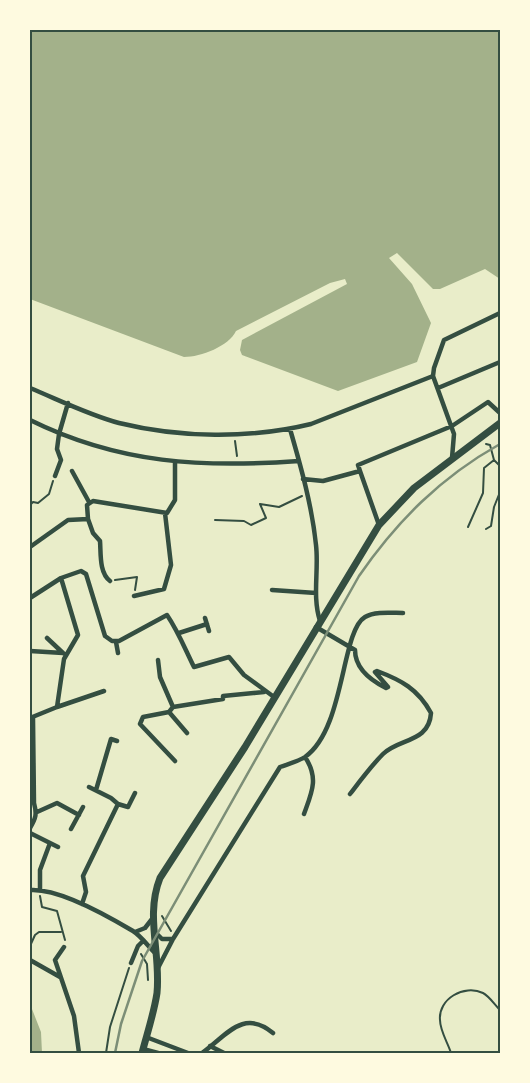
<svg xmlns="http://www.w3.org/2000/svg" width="530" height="1083" font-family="'Fira Sans Condensed',sans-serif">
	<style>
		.water { fill: #a3b18a }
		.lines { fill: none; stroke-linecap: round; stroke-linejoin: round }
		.path { stroke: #344e41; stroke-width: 2 }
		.minor { stroke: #344e41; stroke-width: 4.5 }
		.primary { stroke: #344e41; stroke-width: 7 }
		.rail { stroke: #7c8e77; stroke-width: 2.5 }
		.neatline { fill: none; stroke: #344e41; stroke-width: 2 }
	</style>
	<rect width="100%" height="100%" fill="#e9edc9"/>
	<path class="water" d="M 30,30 L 500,30 L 500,279 L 485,269 L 440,289 L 433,289 L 397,253 L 389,258 L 412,284 L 431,323 L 417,362 L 338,391 L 242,355 L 240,350 L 242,340 L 347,284 L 345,279 L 330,283 L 236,331 C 229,346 201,357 184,357 L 30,299 Z
		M 30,1004 L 41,1032 L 42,1053 L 30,1053 Z"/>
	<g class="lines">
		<path class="path" d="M 235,441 L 237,456
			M 486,444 L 490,445 L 494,460 L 500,466
			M 30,505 L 33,502 L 38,503 L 49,494 L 53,481
			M 215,520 L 244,521 L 251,525 L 266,518 L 260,504 L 279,507 L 302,496
			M 468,527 L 483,493 L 484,468 L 494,460
			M 486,529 L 491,526 L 494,507 L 500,492
			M 115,580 L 137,577 L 135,590
			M 40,896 L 42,907 L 57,911 L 65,940
			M 162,916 L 171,931
			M 30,946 L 35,935 L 39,932 L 61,932
			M 141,954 L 147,964 L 148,980
			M 106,1053 L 110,1027 L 129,968
			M 451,1053 C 448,1043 440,1031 440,1020 C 438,999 464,984 483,993 C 489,996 495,1005 500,1010"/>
		<path class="minor" d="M 30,388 C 59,400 89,415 119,423 C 180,438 250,439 311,424 L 433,376
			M 438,388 L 500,362
			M 30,420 C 119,464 203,468 299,461
			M 290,429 C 301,467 312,506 316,545 C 319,570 312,596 320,621
			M 452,458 L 454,434 L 433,376 L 434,368 L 444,340 L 500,313
			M 72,471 L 89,502
			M 360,471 L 379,525
			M 55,476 L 61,460 L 57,449 L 59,434 L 68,403
			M 303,479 L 323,481 L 360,471 L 358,465 L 452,426 L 488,402 L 500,413
			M 88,519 L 93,533 L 100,541 C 101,553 99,573 110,581
			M 30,547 L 68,520 L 88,519 L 87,505 L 93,501 L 167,513 L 175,500 L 175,462
			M 272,590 L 316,593
			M 134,596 L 164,589 L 171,565 L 165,513
			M 30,598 L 61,578
			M 205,618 L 209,631
			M 316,627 L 355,650 C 355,668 370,680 386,688 L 388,687 L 375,672 L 377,671 C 401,680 418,689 431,713 C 429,743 399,738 383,754 C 371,766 360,781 350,794
			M 179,633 L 207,624
			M 47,638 L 63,653
			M 116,642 L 118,653
			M 30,651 L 63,653
			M 158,660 L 160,677 L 173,707 L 223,699 L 223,696 L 264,692
			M 57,707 L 104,691
			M 173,707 L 169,712 L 143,717 L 140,724 L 175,761
			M 169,712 L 187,733
			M 30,718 L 57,707 L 64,659 L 78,635 L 61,578 L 81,571 L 86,574 L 105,636 L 112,641 L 119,641 L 167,615 C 178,631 185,649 194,667 L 229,657 L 244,675 L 274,697
			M 96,790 L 111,739 L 117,741
			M 118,804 L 128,807 L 135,793
			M 37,812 L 57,803 L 79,815
			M 304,814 C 312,792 319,778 305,757
			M 30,828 C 36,818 37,814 34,803 L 33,718
			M 71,829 L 83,807
			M 30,833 L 50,843 L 40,870 L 40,889
			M 50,843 L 58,847
			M 30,890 C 58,888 108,916 133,931 C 141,936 148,946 155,953
			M 82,904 L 86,892 L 83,876 L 118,804 L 111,798 L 89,787
			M 135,932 L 145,928 L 152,919
			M 155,932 L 162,939 L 173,939
			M 64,947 L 55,960 L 74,1016 L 79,1053
			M 30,960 L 60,977
			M 131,963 L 138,946 L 143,941
			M 158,968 L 173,939 L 280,767 C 288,764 299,761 305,757 C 345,729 341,631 365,617 C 375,611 392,613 403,613
			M 146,1037 L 188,1053
			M 210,1046 L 224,1053
			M 143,1049 L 158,1053
			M 202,1053 C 226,1036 243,1008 273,1033"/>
		<path class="primary" d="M 142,1053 C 147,1034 154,1013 157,993 C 161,953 145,916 160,878 L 245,747 L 379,525 L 414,488 L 500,423"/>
		<path class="rail" d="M 115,1053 L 121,1024 L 142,961 L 359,576 C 397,521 441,477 500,444"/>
	</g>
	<rect width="530" height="1083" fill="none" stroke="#fefae0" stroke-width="62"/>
	<rect x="31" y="31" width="468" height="1021" class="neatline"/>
</svg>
